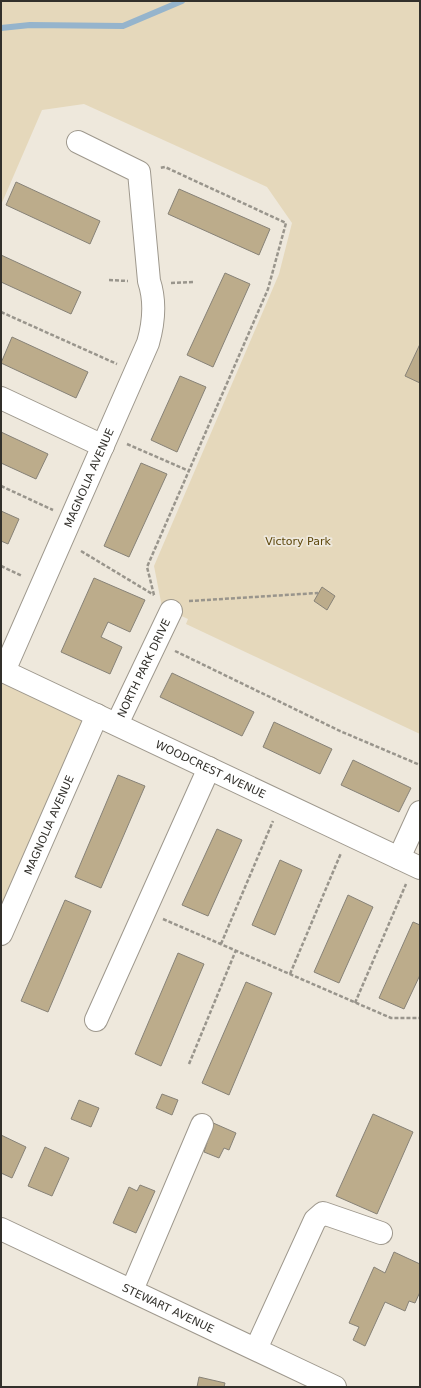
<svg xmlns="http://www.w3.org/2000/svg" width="421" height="1388" font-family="'DejaVu Sans',sans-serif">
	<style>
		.green { fill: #e5d8bb }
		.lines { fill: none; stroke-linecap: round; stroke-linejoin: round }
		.stream { stroke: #95b4cc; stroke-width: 6 }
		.building { fill: #bcac8b; stroke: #878277 }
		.minor-casing { stroke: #9e988d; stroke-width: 24 }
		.path { stroke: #99958c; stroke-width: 2.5; stroke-dasharray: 4 2; stroke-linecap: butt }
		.minor { stroke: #fff; stroke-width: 22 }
		.labels { text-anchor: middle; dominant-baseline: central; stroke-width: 3.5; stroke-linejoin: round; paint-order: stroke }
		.street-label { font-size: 11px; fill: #32302b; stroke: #eee8dc }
		.park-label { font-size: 11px; fill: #5e480c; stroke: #eee8dc }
	</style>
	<rect width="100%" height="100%" fill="#eee8dc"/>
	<path class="green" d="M 1,1 L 420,1 L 420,734 L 186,624 L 188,619 L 162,607 L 154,566 L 279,274 L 292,223 L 267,187 L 84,104 L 42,110 L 1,205 Z
		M 1,670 L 97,715 L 1,934 Z"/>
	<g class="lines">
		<path class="stream" d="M 1,28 L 30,25 L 123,26 L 182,1"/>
	</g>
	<path class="building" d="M 16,182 L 100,221 L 90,244 L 6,205 Z
		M 179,189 L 270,229 L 259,255 L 168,214 Z
		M 1,255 L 81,292 L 71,314 L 1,282 Z
		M 225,273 L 250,284 L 213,367 L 187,355 Z
		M 12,337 L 88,372 L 76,398 L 1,363 Z
		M 420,344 L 420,383 L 405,376 Z
		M 180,376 L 206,387 L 177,452 L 151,440 Z
		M 1,432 L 48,454 L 36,479 L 1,463 Z
		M 141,463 L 167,474 L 129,557 L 104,546 Z
		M 1,511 L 19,519 L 8,544 L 1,541 Z
		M 94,578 L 145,600 L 130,632 L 108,622 L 101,637 L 122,647 L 110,674 L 61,652 Z
		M 322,587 L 335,596 L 327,610 L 314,601 Z
		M 172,673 L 254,712 L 242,736 L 160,697 Z
		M 274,722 L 332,749 L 320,774 L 263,747 Z
		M 353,760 L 411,788 L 399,812 L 341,785 Z
		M 118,775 L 145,786 L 101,888 L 75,877 Z
		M 217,829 L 242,840 L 208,916 L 182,905 Z
		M 280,860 L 302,870 L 275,935 L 252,925 Z
		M 348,895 L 373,907 L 339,983 L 314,972 Z
		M 65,900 L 91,911 L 48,1012 L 21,1001 Z
		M 413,922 L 420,925 L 420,975 L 404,1009 L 379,998 Z
		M 178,953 L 204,964 L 161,1066 L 135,1054 Z
		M 246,982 L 272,993 L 229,1095 L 202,1083 Z
		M 162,1094 L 178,1100 L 172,1115 L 156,1108 Z
		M 79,1100 L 99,1108 L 91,1127 L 71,1119 Z
		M 373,1114 L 413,1132 L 377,1214 L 336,1196 Z
		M 211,1122 L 236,1133 L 229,1150 L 224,1148 L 219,1158 L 204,1152 L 207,1143 L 203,1141 Z
		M 1,1135 L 26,1147 L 12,1178 L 1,1173 Z
		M 45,1147 L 69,1158 L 52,1196 L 28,1186 Z
		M 140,1185 L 155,1191 L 136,1233 L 113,1223 L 129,1187 L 137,1191 Z
		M 394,1252 L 420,1264 L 420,1292 L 415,1303 L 409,1301 L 405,1311 L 385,1302 L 365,1346 L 353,1340 L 359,1327 L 349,1323 L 374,1267 L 385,1273 Z
		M 199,1377 L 225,1383 L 224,1387 L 197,1387 Z"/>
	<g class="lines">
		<defs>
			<g id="minor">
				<path d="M 1,398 L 103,446"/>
				<path id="s1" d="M 1,670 L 420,868"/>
				<path id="s2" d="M 4,671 L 148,343 C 154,322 156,302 149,281 L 139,172 L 78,142"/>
				<path id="s3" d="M 117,724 L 171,611"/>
				<path d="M 399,858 L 420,812"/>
				<path id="s4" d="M 1,934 L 97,715"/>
				<path d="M 96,1020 L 209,768"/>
				<path id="s5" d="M 1,1229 L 335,1387"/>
				<path d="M 132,1290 L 202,1125"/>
				<path d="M 256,1349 L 315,1220 L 323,1213 L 381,1233"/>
			</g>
		</defs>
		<use href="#minor" class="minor-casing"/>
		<path class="path" d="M 109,280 L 128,281
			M 171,283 L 193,282
			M 1,312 L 117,364
			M 127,444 L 189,471
			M 1,486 L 53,510
			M 81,551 L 154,595
			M 1,566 L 22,576
			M 154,595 L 147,567 L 268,289 L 286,223 L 165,167 L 159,168
			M 189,601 L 318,593
			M 175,651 L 340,731 L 420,765
			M 163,919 L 391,1018 L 420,1018
			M 221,944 L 273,821
			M 290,974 L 341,853
			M 355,1003 L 406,884
			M 189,1064 L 236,950"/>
		<use href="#minor" class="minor"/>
	</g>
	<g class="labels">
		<g class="street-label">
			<text stroke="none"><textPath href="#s2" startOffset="211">MAGNOLIA AVENUE</textPath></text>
			<text stroke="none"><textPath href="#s3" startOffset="62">NORTH PARK DRIVE</textPath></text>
			<text stroke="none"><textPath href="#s1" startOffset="232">WOODCREST AVENUE</textPath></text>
			<text stroke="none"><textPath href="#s4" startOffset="119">MAGNOLIA AVENUE</textPath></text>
			<text stroke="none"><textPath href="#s5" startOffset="185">STEWART AVENUE</textPath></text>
		</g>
		<g class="park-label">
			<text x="298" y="541">Victory Park</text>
		</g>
	</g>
	<rect width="421" height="1388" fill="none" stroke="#32302b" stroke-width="4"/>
</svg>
